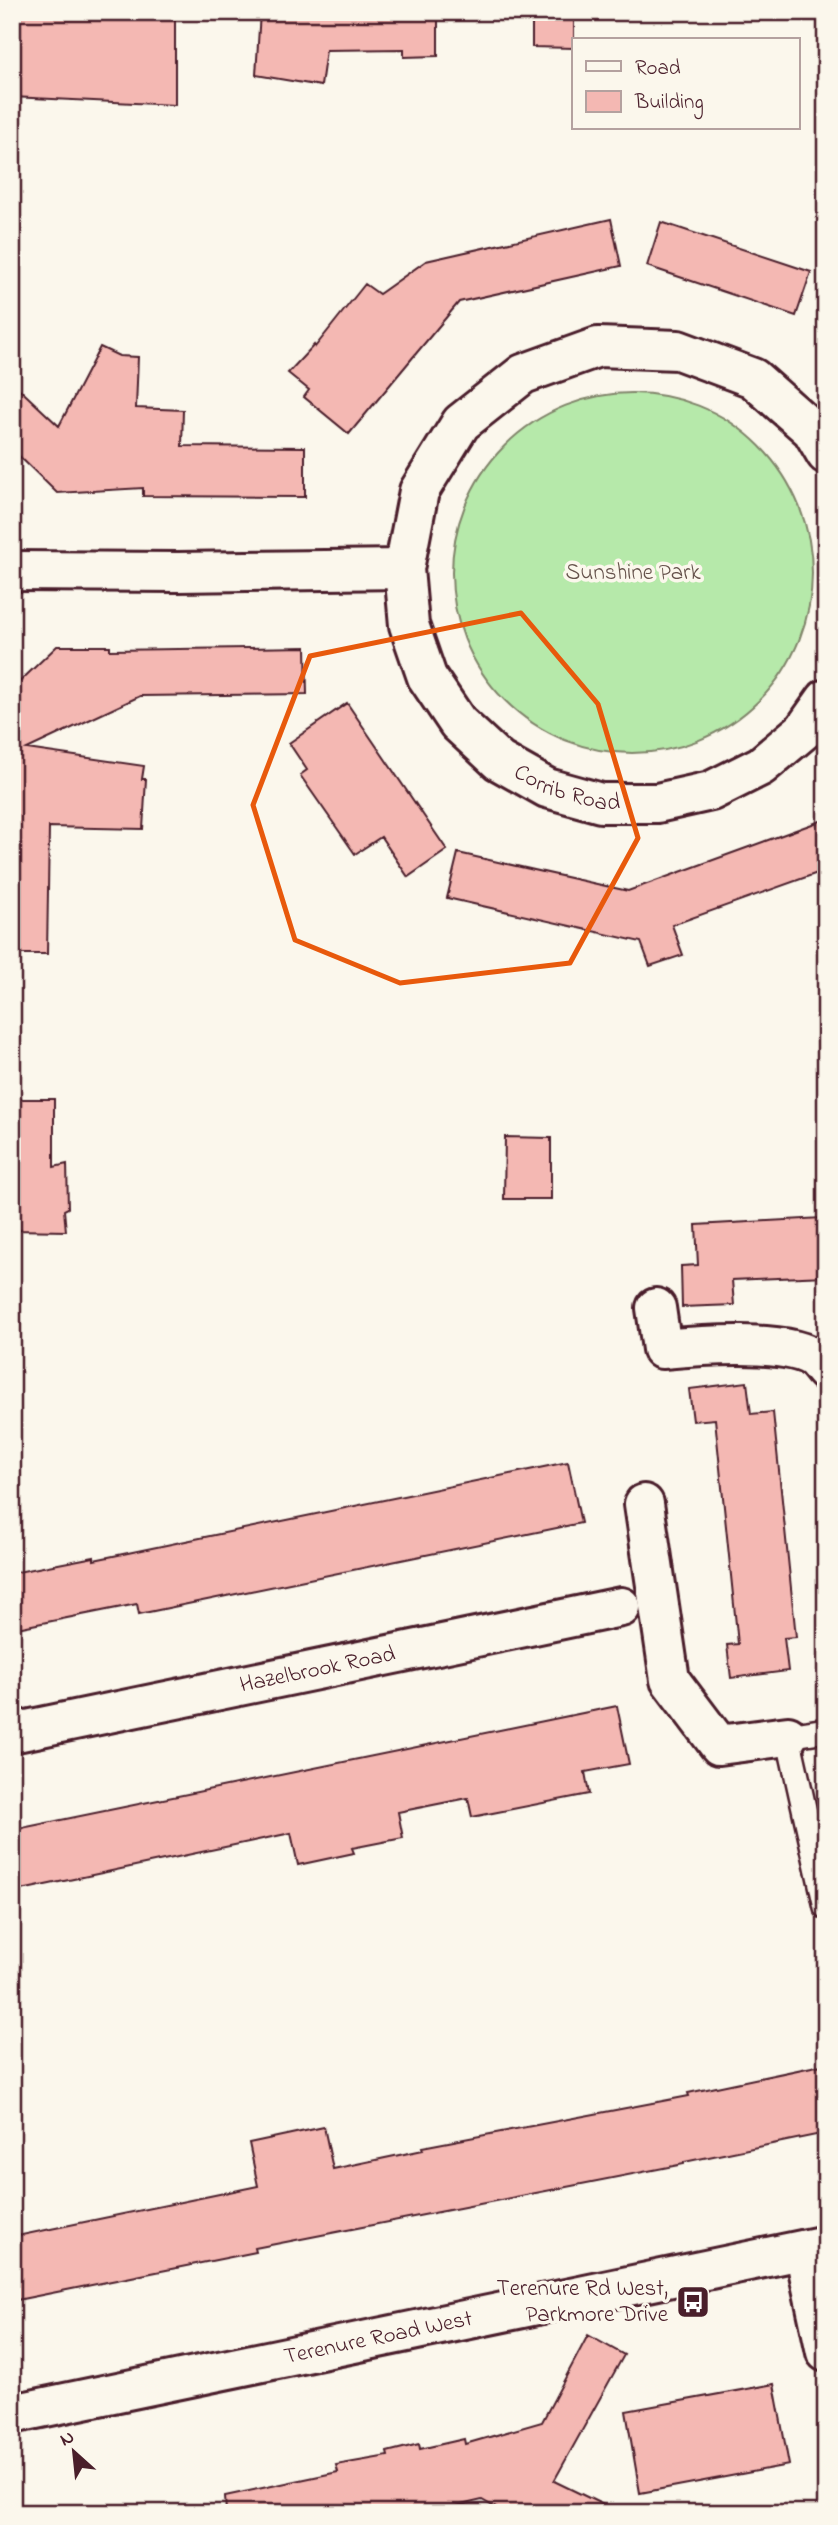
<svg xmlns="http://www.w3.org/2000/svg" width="838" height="2525" font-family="'Indie Flower',sans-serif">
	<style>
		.green { fill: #b6e9aa; stroke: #80846a; stroke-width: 2 }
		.building { fill: #f4b8b3; stroke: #4a1f2b; stroke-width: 2 }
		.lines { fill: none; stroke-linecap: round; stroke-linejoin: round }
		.lane-casing { stroke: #4a1f2b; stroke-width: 28 }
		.street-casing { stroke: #4a1f2b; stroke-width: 44 }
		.secondary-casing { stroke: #4a1f2b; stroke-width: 44 }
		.lane { stroke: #fbf7ec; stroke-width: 23 }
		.street { stroke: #fbf7ec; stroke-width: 38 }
		.secondary { stroke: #fbf7ec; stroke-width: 38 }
		.marked { fill: none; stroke: #e8590c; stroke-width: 5; stroke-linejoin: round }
		.labels { text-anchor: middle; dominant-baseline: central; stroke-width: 7; stroke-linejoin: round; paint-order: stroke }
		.park-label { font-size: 23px; fill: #65524b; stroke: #fbf7ec }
		.street-label { font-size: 23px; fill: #4a1f2b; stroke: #fbf7ec }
		.poi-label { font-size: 23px; fill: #4a1f2b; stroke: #fbf7ec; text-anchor: end }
	</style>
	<rect width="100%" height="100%" fill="#fbf7ec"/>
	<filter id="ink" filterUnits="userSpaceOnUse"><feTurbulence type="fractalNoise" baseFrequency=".0143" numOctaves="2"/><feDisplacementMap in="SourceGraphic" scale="14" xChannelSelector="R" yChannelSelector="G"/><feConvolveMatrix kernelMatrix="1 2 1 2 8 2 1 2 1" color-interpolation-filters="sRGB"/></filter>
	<g filter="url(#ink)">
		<path class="green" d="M452 573a180 180 0 1 1 360 0a180 180 0 1 1-360 0Z"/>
		<path class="building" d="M 12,12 L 175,12 L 175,105 L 12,97 Z
			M 260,12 L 438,12 L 438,56 L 404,57 L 404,49 L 326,50 L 321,86 L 256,75 Z
			M 532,12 L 574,12 L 574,48 L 532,47 Z
			M 611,219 L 621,266 L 459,302 L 349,434 L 304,397 L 309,390 L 288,373 L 314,345 L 315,347 L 365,284 L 379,294 L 426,261 Z
			M 661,222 L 811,272 L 796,316 L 647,266 Z
			M 100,347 L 119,356 L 138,357 L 136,408 L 183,410 L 182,446 L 305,447 L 305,497 L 143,496 L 143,488 L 57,493 L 12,449 L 12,382 L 59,426 Z
			M 57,646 L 110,646 L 110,650 L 306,647 L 307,694 L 140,696 L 27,749 L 144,766 L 142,779 L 146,779 L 143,829 L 49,827 L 47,954 L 12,954 L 12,689 Z
			M 347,703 L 447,850 L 408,877 L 381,837 L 355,854 L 300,775 L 307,770 L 289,743 Z
			M 826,819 L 826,870 L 672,925 L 683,955 L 650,966 L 641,942 L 447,898 L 458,853 L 628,891 Z
			M 12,1099 L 54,1099 L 54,1167 L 67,1164 L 68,1208 L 64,1210 L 66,1231 L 12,1230 Z
			M 505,1137 L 551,1138 L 551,1199 L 504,1199 Z
			M 822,1218 L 822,1229 L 826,1229 L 826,1276 L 732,1280 L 734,1305 L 682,1307 L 681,1266 L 698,1265 L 696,1225 Z
			M 747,1382 L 751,1414 L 773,1412 L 796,1637 L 784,1638 L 788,1671 L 731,1678 L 727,1645 L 738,1644 L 715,1419 L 693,1421 L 689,1389 Z
			M 568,1462 L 581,1523 L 139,1614 L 137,1604 L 12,1629 L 12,1573 L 94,1557 L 94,1560 Z
			M 617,1706 L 629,1764 L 585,1772 L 589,1794 L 472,1817 L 468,1798 L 398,1812 L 403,1838 L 352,1848 L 354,1853 L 298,1865 L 291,1833 L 12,1892 L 12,1830 Z
			M 826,2064 L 826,2133 L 684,2162 L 684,2164 L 255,2248 L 256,2252 L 12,2301 L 12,2237 L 258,2186 L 249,2143 L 324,2127 L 333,2169 L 423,2150 L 422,2147 L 689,2096 L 688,2093 Z
			M 588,2335 L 624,2355 L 554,2481 L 620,2513 L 505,2513 L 482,2500 L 426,2513 L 226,2513 L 225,2496 L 338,2472 L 336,2465 L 388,2456 L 387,2452 L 419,2444 L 420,2449 L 464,2439 L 465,2444 L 542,2422 Z
			M 774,2384 L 789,2465 L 640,2493 L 626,2411 Z"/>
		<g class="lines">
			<defs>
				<path id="lane" d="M 826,1730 L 788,1736 L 826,1907"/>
				<g id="street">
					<path id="s1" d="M 826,454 L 812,430 L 753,378 L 678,350 L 598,347 L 523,374 L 461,423 L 419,491 L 404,569 L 409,625 L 427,677 L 458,723 L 499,761 L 547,788 L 601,803 L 657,803 L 711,791 L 761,766 L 804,730 L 826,699"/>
					<path d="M 12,571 L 178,572 L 404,569"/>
					<path d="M 656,1308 L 662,1349 C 695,1346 790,1338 815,1359 C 819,1363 822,1368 826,1372"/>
					<path d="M 644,1504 L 670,1680 L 719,1745 L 788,1736"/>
					<path id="s2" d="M 12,1733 L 621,1607"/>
					<path d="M 804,2250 L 826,2352"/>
				</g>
				<g id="secondary">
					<path id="s3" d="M 12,2414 L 826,2245"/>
				</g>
			</defs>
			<use href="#lane" class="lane-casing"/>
			<use href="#street" class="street-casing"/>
			<use href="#secondary" class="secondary-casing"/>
			<use href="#lane" class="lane"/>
			<use href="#street" class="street"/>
			<use href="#secondary" class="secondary"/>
		</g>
	</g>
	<path class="marked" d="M 521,613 L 598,704 L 638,838 L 570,963 L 400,983 L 295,940 L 253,805 L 310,656 Z"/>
	<defs>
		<symbol id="bus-square" viewBox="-11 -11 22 22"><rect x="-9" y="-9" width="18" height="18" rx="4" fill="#4a1f2b" stroke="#fbf7ec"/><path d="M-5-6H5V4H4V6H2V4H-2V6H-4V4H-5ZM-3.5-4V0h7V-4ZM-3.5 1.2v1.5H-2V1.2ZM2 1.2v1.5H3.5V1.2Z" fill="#fff"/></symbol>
	</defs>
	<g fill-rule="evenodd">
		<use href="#bus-square" x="674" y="2283" width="38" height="38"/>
	</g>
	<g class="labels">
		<g class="park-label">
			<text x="633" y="573">Sunshine Park</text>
		</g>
		<g class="street-label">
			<text stroke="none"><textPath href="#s1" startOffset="882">Corrib Road</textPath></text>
			<text stroke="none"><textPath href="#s2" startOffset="312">Hazelbrook Road</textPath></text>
			<text stroke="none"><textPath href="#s3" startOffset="374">Terenure Road West</textPath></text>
		</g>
		<g class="poi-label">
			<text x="668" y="2289">Terenure Rd West,<tspan x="668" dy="26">Parkmore Drive</tspan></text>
		</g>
	</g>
	<rect width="838" height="2525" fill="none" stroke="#fbf7ec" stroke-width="42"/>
	<rect x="21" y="21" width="796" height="2483" fill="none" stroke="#4a1f2b" stroke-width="2.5" filter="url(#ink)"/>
	<rect x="572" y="38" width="228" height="91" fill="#fbf7ec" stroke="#b4a19f" stroke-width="2"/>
	<rect x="586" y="61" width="35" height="10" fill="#fbf7ec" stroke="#b4a19f" stroke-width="2"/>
	<text x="635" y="74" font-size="21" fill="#4a1f2b">Road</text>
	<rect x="586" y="91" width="35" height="21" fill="#f4b8b3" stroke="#b4a19f" stroke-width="2"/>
	<text x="635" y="108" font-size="21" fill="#4a1f2b">Building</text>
	<g transform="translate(74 2452) rotate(333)" stroke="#fbf7ec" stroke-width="5" paint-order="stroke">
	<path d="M0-5L12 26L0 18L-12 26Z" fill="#4a1f2b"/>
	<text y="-10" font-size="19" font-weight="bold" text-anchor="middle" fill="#4a1f2b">N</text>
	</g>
</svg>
